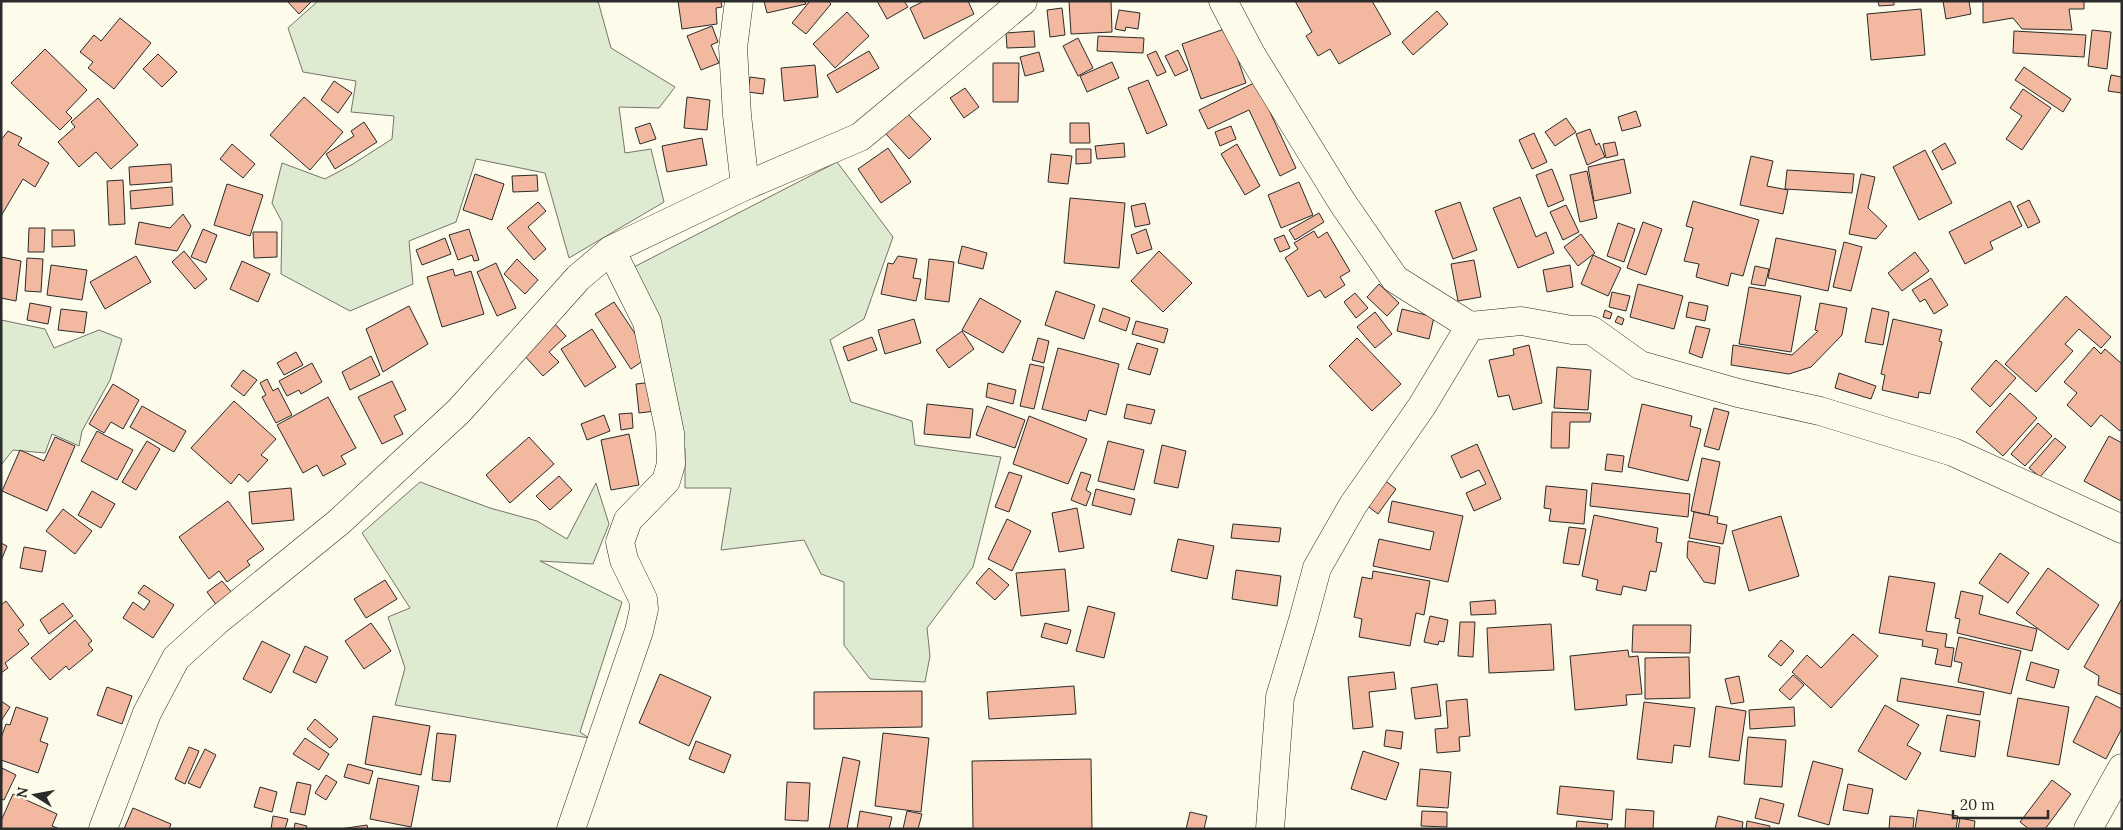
<svg xmlns="http://www.w3.org/2000/svg" width="2123" height="830" viewBox="0 0 2123 830" font-family="Lora,serif">
<rect width="100%" height="100%" fill="#fdfbea"/>
<g fill="#deebd1" stroke="#74746e">
<polygon points="318,1 598,1 611,48 675,87 659,108 619,107 625,153 651,149 664,202 569,258 545,173 476,159 456,222 409,241 413,284 350,311 281,274 282,222 272,203 282,163 325,179 353,164 392,139 394,116 351,112 356,81 303,72 288,28"/>
<polygon points="837,162 893,237 864,319 830,340 851,402 912,421 915,445 1001,457 973,567 927,628 930,656 925,682 870,679 844,645 844,582 821,574 804,540 721,550 731,488 685,488 685,449 634,267"/>
<polygon points="1,320 45,329 54,348 99,330 122,339 110,380 82,431 79,446 52,434 45,453 13,450 1,465"/>
<polygon points="420,482 490,508 537,521 567,539 596,483 609,524 593,564 540,561 622,602 580,732 589,738 395,705 405,668 388,617 410,608 362,533"/>
</g>
<g fill="#f2b8a0" stroke="#2b2b2b">
<polygon points="287,1 312,1 299,14"/>
<polygon points="678,1 721,1 722,7 716,8 717,24 682,29"/>
<polygon points="764,1 805,1 806,4 767,13"/>
<polygon points="810,1 828,1 831,4 806,34 792,23"/>
<polygon points="877,1 904,1 908,7 887,19"/>
<polygon points="924,1 968,1 974,14 924,39 910,8"/>
<polygon points="1069,1 1111,1 1112,32 1071,34"/>
<polygon points="1295,1 1372,1 1391,34 1339,64 1330,49 1318,56 1306,36 1312,32"/>
<polygon points="1878,1 1894,1 1894,5 1879,6"/>
<polygon points="1943,1 1969,1 1971,14 1946,19"/>
<polygon points="1983,1 2084,1 2084,9 2069,9 2072,30 2022,29 2013,18 1983,23"/>
<polygon points="1062,8 1065,35 1050,37 1047,10"/>
<polygon points="1921,9 1925,55 1871,60 1867,14"/>
<polygon points="1119,10 1140,13 1138,29 1126,27 1125,31 1115,29"/>
<polygon points="1437,11 1448,24 1413,55 1402,42"/>
<polygon points="847,12 869,36 835,68 813,44"/>
<polygon points="120,18 151,43 114,89 88,68 93,62 80,52 94,35 101,41"/>
<polygon points="712,26 718,42 711,45 719,63 701,70 687,36"/>
<polygon points="1227,28 1246,83 1201,99 1182,44"/>
<polygon points="2092,30 2111,32 2107,69 2088,66"/>
<polygon points="1034,31 1035,47 1007,48 1006,33"/>
<polygon points="2014,31 2086,35 2084,57 2013,53"/>
<polygon points="1098,36 1144,38 1143,53 1097,51"/>
<polygon points="1078,38 1093,68 1078,76 1063,46"/>
<polygon points="45,49 87,90 66,112 72,118 60,130 11,83"/>
<polygon points="1178,50 1188,70 1175,76 1165,56"/>
<polygon points="869,51 879,68 837,93 827,75"/>
<polygon points="1156,51 1166,72 1157,76 1147,55"/>
<polygon points="1039,52 1044,71 1025,76 1020,57"/>
<polygon points="158,54 177,72 162,87 143,69"/>
<polygon points="1112,62 1119,78 1087,92 1080,76"/>
<polygon points="993,63 1019,63 1018,102 993,102"/>
<polygon points="815,65 818,97 784,101 781,68"/>
<polygon points="2024,67 2071,99 2063,112 2015,80"/>
<polygon points="2111,75 2122,77 2122,93 2108,91"/>
<polygon points="750,77 765,79 763,94 748,92"/>
<polygon points="1148,80 1167,125 1147,134 1128,88"/>
<polygon points="334,81 352,93 338,113 321,100"/>
<polygon points="1256,82 1296,168 1280,176 1249,110 1208,129 1199,110"/>
<polygon points="965,88 979,107 964,118 950,98"/>
<polygon points="2023,89 2051,108 2022,150 2006,139 2022,116 2010,108"/>
<polygon points="304,97 343,132 310,170 270,135"/>
<polygon points="687,97 710,100 707,130 684,128"/>
<polygon points="98,98 138,145 111,169 96,152 79,167 58,142 75,127 71,122"/>
<polygon points="1636,111 1641,126 1622,131 1618,117"/>
<polygon points="907,113 931,139 909,159 885,133"/>
<polygon points="1566,118 1576,132 1555,146 1545,132"/>
<polygon points="364,122 377,142 335,169 326,154 354,136 351,131"/>
<polygon points="650,123 656,139 640,144 635,128"/>
<polygon points="1070,123 1089,123 1090,143 1070,143"/>
<polygon points="1231,126 1236,139 1220,146 1215,132"/>
<polygon points="1590,129 1596,145 1599,143 1605,157 1587,165 1576,134"/>
<polygon points="8,131 22,138 18,145 49,163 35,187 23,179 1,216 1,140"/>
<polygon points="1534,133 1547,162 1532,169 1519,140"/>
<polygon points="702,138 707,165 667,172 662,146"/>
<polygon points="1615,142 1618,155 1606,158 1603,144"/>
<polygon points="1124,143 1125,157 1097,159 1095,146"/>
<polygon points="1945,143 1956,163 1942,170 1932,151"/>
<polygon points="232,144 255,164 243,178 220,159"/>
<polygon points="1237,144 1260,186 1245,195 1221,154"/>
<polygon points="888,148 911,182 881,203 858,169"/>
<polygon points="1076,149 1091,149 1091,163 1076,164"/>
<polygon points="1925,150 1952,203 1919,220 1893,167"/>
<polygon points="1051,154 1072,156 1068,184 1048,182"/>
<polygon points="1751,156 1773,161 1767,186 1788,190 1783,214 1740,205"/>
<polygon points="1624,159 1631,193 1594,201 1588,167"/>
<polygon points="171,164 172,182 130,185 129,167"/>
<polygon points="1552,169 1564,200 1548,207 1536,175"/>
<polygon points="1787,170 1854,174 1852,193 1785,189"/>
<polygon points="1587,171 1597,218 1580,222 1570,175"/>
<polygon points="475,174 504,184 492,220 463,210"/>
<polygon points="1861,174 1875,177 1868,208 1887,226 1876,239 1849,234"/>
<polygon points="537,175 538,191 513,192 512,176"/>
<polygon points="123,180 125,224 109,225 107,181"/>
<polygon points="1299,182 1313,215 1281,228 1268,195"/>
<polygon points="227,184 263,195 250,236 214,225"/>
<polygon points="172,187 173,205 131,209 130,191"/>
<polygon points="1520,197 1536,237 1546,232 1554,253 1518,268 1493,208"/>
<polygon points="1070,198 1125,203 1119,268 1064,263"/>
<polygon points="2029,200 2040,222 2028,228 2017,206"/>
<polygon points="1693,201 1759,220 1743,276 1731,273 1728,286 1696,277 1699,264 1684,261 1693,228 1686,226"/>
<polygon points="2010,201 2022,226 1990,242 1993,249 1965,264 1949,232"/>
<polygon points="538,202 546,211 528,227 546,249 534,260 507,228"/>
<polygon points="1460,202 1477,250 1453,259 1435,211"/>
<polygon points="1145,203 1150,224 1135,227 1131,206"/>
<polygon points="1566,205 1579,232 1563,240 1550,212"/>
<polygon points="1319,213 1324,222 1295,240 1289,230"/>
<polygon points="183,214 191,226 177,251 135,244 139,222 170,228"/>
<polygon points="1643,222 1662,229 1646,275 1627,268"/>
<polygon points="1618,223 1635,229 1624,262 1607,256"/>
<polygon points="29,228 45,228 44,252 28,252"/>
<polygon points="203,229 217,235 206,263 191,257"/>
<polygon points="469,229 479,260 474,261 472,255 458,260 449,235"/>
<polygon points="1146,229 1152,249 1137,254 1131,235"/>
<polygon points="52,230 74,230 75,246 52,247"/>
<polygon points="1314,231 1318,238 1327,232 1350,271 1340,277 1345,285 1325,298 1320,290 1308,297 1285,258 1298,249 1294,243"/>
<polygon points="253,232 277,232 277,257 254,258"/>
<polygon points="1581,234 1595,253 1578,266 1564,247"/>
<polygon points="1284,235 1290,248 1280,252 1274,239"/>
<polygon points="445,238 451,254 422,265 416,250"/>
<polygon points="1776,238 1836,250 1828,291 1768,278"/>
<polygon points="1844,242 1862,247 1851,291 1833,287"/>
<polygon points="962,246 987,253 983,269 958,263"/>
<polygon points="184,251 207,279 195,289 172,262"/>
<polygon points="1159,251 1192,283 1163,312 1131,281"/>
<polygon points="1915,252 1929,271 1902,291 1888,273"/>
<polygon points="1593,255 1621,268 1608,296 1581,284"/>
<polygon points="136,256 151,282 105,309 90,282"/>
<polygon points="898,256 917,259 913,278 921,279 916,301 881,294 888,263 893,264"/>
<polygon points="1,257 21,261 16,301 1,298"/>
<polygon points="27,258 43,259 41,292 25,291"/>
<polygon points="517,259 538,280 525,294 504,274"/>
<polygon points="929,259 954,262 949,302 925,299"/>
<polygon points="1474,260 1481,297 1458,301 1451,264"/>
<polygon points="242,261 270,274 258,302 230,289"/>
<polygon points="496,263 516,308 497,316 477,272"/>
<polygon points="51,265 87,270 82,300 47,295"/>
<polygon points="1570,265 1573,287 1547,292 1543,270"/>
<polygon points="1755,266 1769,269 1765,286 1751,284"/>
<polygon points="453,269 455,276 471,271 484,314 442,327 427,277"/>
<polygon points="1931,278 1948,305 1934,314 1925,299 1920,302 1912,290"/>
<polygon points="1379,284 1399,303 1387,316 1367,297"/>
<polygon points="1638,284 1683,296 1674,329 1630,317"/>
<polygon points="1749,287 1801,296 1791,352 1739,344"/>
<polygon points="1056,291 1095,305 1084,339 1045,325"/>
<polygon points="1612,292 1630,296 1626,311 1609,307"/>
<polygon points="1355,293 1368,308 1356,318 1344,302"/>
<polygon points="2066,296 2111,337 2101,348 2079,329 2065,344 2073,351 2036,392 2005,364"/>
<polygon points="980,298 1021,321 1003,353 962,330"/>
<polygon points="614,302 650,356 631,369 595,314"/>
<polygon points="1689,302 1708,306 1705,321 1686,317"/>
<polygon points="30,303 51,307 48,324 27,320"/>
<polygon points="1820,303 1847,308 1842,335 1811,367 1789,374 1731,365 1733,345 1792,355 1818,331 1815,330"/>
<polygon points="409,306 428,344 383,372 366,329"/>
<polygon points="1103,308 1130,318 1126,331 1099,321"/>
<polygon points="1872,308 1889,312 1883,345 1865,342"/>
<polygon points="61,309 87,312 84,333 58,330"/>
<polygon points="1402,309 1434,317 1429,339 1397,331"/>
<polygon points="1605,310 1612,313 1610,319 1603,317"/>
<polygon points="1375,312 1392,334 1375,348 1357,327"/>
<polygon points="1618,316 1624,319 1622,325 1615,322"/>
<polygon points="914,319 921,343 885,354 878,330"/>
<polygon points="1893,319 1942,330 1939,341 1942,342 1930,394 1919,392 1918,398 1882,390 1885,375 1881,374"/>
<polygon points="1136,321 1168,329 1164,343 1132,334"/>
<polygon points="554,323 566,336 549,352 559,362 543,376 522,353"/>
<polygon points="1696,326 1710,329 1702,358 1689,353"/>
<polygon points="592,329 616,367 585,387 561,349"/>
<polygon points="962,331 974,349 949,368 936,350"/>
<polygon points="872,337 877,350 848,361 843,347"/>
<polygon points="1038,338 1049,341 1044,363 1032,360"/>
<polygon points="1357,338 1401,384 1372,411 1329,366"/>
<polygon points="1137,343 1158,349 1150,375 1128,369"/>
<polygon points="1529,345 1542,403 1513,410 1509,395 1498,397 1489,360 1514,355 1513,349"/>
<polygon points="2094,347 2101,354 2105,349 2122,364 2122,429 2120,431 2101,415 2091,427 2067,405 2077,393 2064,382"/>
<polygon points="1058,348 1119,364 1106,415 1089,410 1086,421 1042,409"/>
<polygon points="296,352 303,365 284,375 277,363"/>
<polygon points="371,356 380,375 350,390 342,372"/>
<polygon points="1996,360 2016,378 1990,407 1971,389"/>
<polygon points="312,363 322,382 301,394 299,390 287,396 279,381"/>
<polygon points="1030,364 1044,367 1034,409 1020,406"/>
<polygon points="1557,367 1591,370 1588,410 1554,408"/>
<polygon points="243,370 257,380 244,396 231,386"/>
<polygon points="1839,373 1876,386 1871,399 1835,388"/>
<polygon points="267,379 273,391 278,388 292,415 276,423 262,397 266,395 260,383"/>
<polygon points="392,381 406,410 394,416 403,434 382,444 358,397"/>
<polygon points="653,382 656,411 639,413 636,384"/>
<polygon points="988,383 1016,390 1013,404 986,397"/>
<polygon points="113,384 139,400 123,429 111,422 104,433 89,424"/>
<polygon points="2010,393 2037,418 2003,456 1976,432"/>
<polygon points="328,397 356,448 341,456 346,464 323,476 317,465 303,473 277,425"/>
<polygon points="234,401 276,439 261,455 268,460 248,482 239,474 231,484 191,448"/>
<polygon points="927,404 973,409 970,438 924,434"/>
<polygon points="1127,404 1155,410 1151,424 1124,418"/>
<polygon points="1642,404 1692,416 1690,426 1701,429 1688,481 1628,467"/>
<polygon points="142,406 186,431 174,452 130,427"/>
<polygon points="987,406 1025,420 1015,448 976,435"/>
<polygon points="1714,408 1729,412 1719,450 1704,446"/>
<polygon points="1552,412 1591,413 1590,422 1570,422 1569,448 1551,448"/>
<polygon points="632,413 633,428 621,430 619,414"/>
<polygon points="604,415 610,431 587,440 581,424"/>
<polygon points="1029,416 1087,439 1068,484 1013,464"/>
<polygon points="2038,423 2052,436 2025,466 2011,454"/>
<polygon points="97,431 133,450 117,480 81,461"/>
<polygon points="629,434 639,485 611,490 601,440"/>
<polygon points="2109,436 2122,443 2121,501 2084,481"/>
<polygon points="55,437 75,446 47,511 2,491 20,450 44,461"/>
<polygon points="529,437 554,464 510,503 486,475"/>
<polygon points="2055,438 2066,447 2040,477 2029,468"/>
<polygon points="147,441 160,449 136,490 122,482"/>
<polygon points="1108,441 1144,450 1134,490 1098,481"/>
<polygon points="1477,444 1501,499 1474,511 1466,493 1486,484 1479,470 1461,478 1451,456"/>
<polygon points="1162,445 1186,451 1178,488 1154,483"/>
<polygon points="1607,454 1624,456 1622,472 1605,470"/>
<polygon points="1702,458 1720,462 1709,515 1691,511"/>
<polygon points="1009,472 1022,476 1009,512 995,507"/>
<polygon points="1081,472 1091,475 1086,490 1091,493 1086,506 1071,500"/>
<polygon points="559,476 572,490 550,510 536,496"/>
<polygon points="1383,479 1396,489 1378,514 1365,504"/>
<polygon points="1592,483 1690,494 1688,517 1590,506"/>
<polygon points="1546,486 1587,490 1584,524 1549,521 1551,509 1544,508"/>
<polygon points="291,488 294,520 252,524 249,492"/>
<polygon points="1096,489 1135,499 1131,515 1092,505"/>
<polygon points="92,491 115,504 101,528 78,515"/>
<polygon points="228,501 264,549 247,561 250,565 227,582 219,571 209,579 179,537"/>
<polygon points="1392,501 1463,516 1448,582 1373,566 1379,539 1430,550 1434,532 1388,522"/>
<polygon points="1077,508 1084,548 1059,552 1052,513"/>
<polygon points="63,509 92,531 75,554 46,531"/>
<polygon points="1694,512 1718,517 1717,523 1727,525 1723,544 1689,538"/>
<polygon points="1594,515 1658,528 1656,542 1662,543 1656,572 1650,571 1646,591 1623,586 1621,595 1596,590 1598,580 1582,576"/>
<polygon points="1781,516 1799,576 1749,591 1732,531"/>
<polygon points="1007,519 1031,531 1012,571 988,559"/>
<polygon points="1233,524 1281,528 1279,542 1231,538"/>
<polygon points="1569,527 1586,529 1579,565 1563,563"/>
<polygon points="1178,539 1214,546 1207,579 1171,571"/>
<polygon points="1688,541 1720,547 1715,584 1704,582 1687,557"/>
<polygon points="1,543 7,546 1,561"/>
<polygon points="24,547 46,551 42,572 20,568"/>
<polygon points="2000,553 2029,573 2008,603 1979,583"/>
<polygon points="989,568 1009,585 995,600 976,583"/>
<polygon points="2048,568 2099,605 2068,650 2016,613"/>
<polygon points="1065,569 1069,611 1021,616 1016,573"/>
<polygon points="1236,570 1281,576 1277,606 1232,599"/>
<polygon points="1373,571 1430,581 1424,615 1416,613 1410,646 1359,637 1362,619 1354,617 1362,577 1372,579"/>
<polygon points="1889,576 1935,583 1926,631 1947,634 1945,647 1954,648 1951,667 1935,664 1938,649 1922,646 1923,640 1879,633"/>
<polygon points="385,580 397,599 366,618 354,599"/>
<polygon points="222,581 233,594 217,606 207,592"/>
<polygon points="144,585 174,605 153,638 123,618 133,602 144,610 150,601 138,593"/>
<polygon points="1961,591 1983,596 1979,614 2037,629 2032,651 1957,633 1960,619 1955,618"/>
<polygon points="2122,598 2122,695 2098,685 2099,676 2084,667"/>
<polygon points="1495,600 1496,614 1471,615 1470,602"/>
<polygon points="6,601 24,625 18,630 29,644 5,663 8,668 1,673 1,605"/>
<polygon points="63,603 73,616 49,634 40,620"/>
<polygon points="1088,606 1115,613 1104,658 1076,651"/>
<polygon points="1430,616 1448,620 1444,642 1439,641 1438,645 1424,642"/>
<polygon points="75,620 92,641 88,644 93,650 69,670 66,666 50,680 31,658"/>
<polygon points="1460,622 1475,622 1473,657 1458,656"/>
<polygon points="371,623 391,651 364,669 345,641"/>
<polygon points="1045,623 1071,630 1067,644 1041,637"/>
<polygon points="1551,624 1554,670 1489,673 1487,628"/>
<polygon points="1633,625 1691,625 1690,653 1632,652"/>
<polygon points="1853,634 1878,656 1831,708 1792,672 1807,655 1821,668"/>
<polygon points="1959,637 2021,651 2011,694 1958,682 1962,663 1954,661"/>
<polygon points="1781,640 1794,651 1781,666 1768,656"/>
<polygon points="262,641 290,655 271,693 243,679"/>
<polygon points="305,646 328,657 316,683 293,672"/>
<polygon points="1628,650 1629,657 1638,656 1642,694 1626,695 1627,705 1575,710 1570,656"/>
<polygon points="1689,657 1690,698 1645,699 1645,658"/>
<polygon points="2031,662 2059,670 2054,688 2026,680"/>
<polygon points="1394,672 1396,689 1369,692 1373,727 1353,729 1348,677"/>
<polygon points="660,674 711,697 689,746 639,723"/>
<polygon points="1793,675 1804,685 1790,700 1779,690"/>
<polygon points="1739,676 1744,702 1731,704 1725,679"/>
<polygon points="1901,678 1984,692 1980,715 1897,701"/>
<polygon points="1437,684 1441,716 1415,719 1411,688"/>
<polygon points="1074,686 1076,714 989,719 987,692"/>
<polygon points="107,687 132,696 122,724 97,715"/>
<polygon points="922,691 922,727 814,729 814,692"/>
<polygon points="2096,696 2122,709 2122,728 2106,759 2073,742"/>
<polygon points="2018,698 2069,707 2059,765 2007,756"/>
<polygon points="1467,699 1470,736 1459,737 1460,751 1437,753 1435,729 1448,728 1446,701"/>
<polygon points="1,701 10,707 1,721"/>
<polygon points="1644,702 1695,708 1690,747 1674,745 1672,763 1637,759"/>
<polygon points="1885,705 1919,725 1907,745 1921,753 1906,780 1858,751"/>
<polygon points="1716,706 1746,711 1739,761 1709,757"/>
<polygon points="16,707 48,718 40,741 48,744 38,773 1,760 1,738 6,724 10,725"/>
<polygon points="1794,707 1795,726 1750,729 1749,710"/>
<polygon points="1947,715 1980,721 1975,757 1940,751"/>
<polygon points="373,716 430,726 421,775 365,764"/>
<polygon points="315,719 338,739 330,748 307,729"/>
<polygon points="1386,730 1403,732 1401,749 1384,746"/>
<polygon points="437,733 456,735 450,782 432,780"/>
<polygon points="883,733 929,738 921,812 875,806"/>
<polygon points="1748,737 1786,740 1782,787 1744,784"/>
<polygon points="305,738 329,754 319,770 293,754"/>
<polygon points="696,741 731,755 724,773 689,759"/>
<polygon points="189,747 199,751 185,784 175,779"/>
<polygon points="205,749 216,755 200,788 188,783"/>
<polygon points="1363,751 1399,763 1386,800 1351,789"/>
<polygon points="843,757 860,761 847,829 829,829"/>
<polygon points="1091,759 1092,829 973,829 972,761"/>
<polygon points="1813,761 1843,769 1829,825 1798,816"/>
<polygon points="348,764 373,771 369,784 344,777"/>
<polygon points="2,768 16,775 4,800 1,799"/>
<polygon points="1420,769 1451,772 1448,808 1417,806"/>
<polygon points="326,775 337,782 326,800 315,793"/>
<polygon points="378,778 419,786 411,827 370,819"/>
<polygon points="2052,780 2071,794 2045,829 2029,829 2020,822"/>
<polygon points="297,782 311,785 305,815 290,812"/>
<polygon points="787,782 810,783 808,821 785,820"/>
<polygon points="1848,784 1873,789 1868,814 1843,810"/>
<polygon points="1560,786 1614,791 1612,820 1557,814"/>
<polygon points="260,787 277,792 272,812 254,807"/>
<polygon points="13,794 57,814 52,826 60,829 1,829 1,821"/>
<polygon points="1760,798 1784,804 1779,824 1755,818"/>
<polygon points="133,808 171,824 169,829 124,829"/>
<polygon points="1626,809 1654,811 1653,829 1625,829"/>
<polygon points="1918,810 1958,816 1956,829 1915,829"/>
<polygon points="860,811 892,817 889,829 857,829"/>
<polygon points="907,811 922,814 918,829 903,829"/>
<polygon points="1422,811 1447,812 1447,827 1421,826"/>
<polygon points="1190,812 1207,816 1204,829 1186,829"/>
<polygon points="273,816 288,819 285,829 271,829"/>
<polygon points="1718,816 1743,822 1742,829 1715,829"/>
<polygon points="1890,816 1914,818 1913,829 1889,829"/>
<polygon points="1960,818 1975,821 1974,829 1958,829"/>
<polygon points="1577,821 1608,824 1607,829 1576,829"/>
<polygon points="1747,821 1770,826 1769,829 1746,829"/>
<polygon points="295,823 307,826 306,829 294,829"/>
<polygon points="367,825 368,829 340,829"/>
</g>
<g fill="none" stroke-linecap="round" stroke-linejoin="round">
<g stroke="#2b2b2b" stroke-width="29">
<g id="minor">
<polyline points="739,1 733,48 737,115 745,186"/>
<polyline points="1223,1 1251,54 1342,202 1395,279 1470,326 1521,321 1572,330 1591,330 1640,365 1738,393 1820,411 1953,452 2122,529"/>
<polyline points="103,829 147,713 176,658 217,621 339,522 459,411 578,278 611,250 745,186 860,137 1023,1"/>
<polyline points="571,829 639,631 644,609 643,599 624,560 620,542 628,520 666,481 671,464 670,433 647,322 611,250"/>
<polyline points="1270,829 1280,697 1303,620 1317,568 1353,505 1422,406 1470,326"/>
<polyline points="2088,829 2122,768"/>
</g>
</g>
<use href="#minor" stroke="#fdfbea" stroke-width="28"/>
</g>
<rect width="2123" height="830" fill="none" stroke="#2b2b2b" stroke-width="5"/>
<g transform="translate(35 795) rotate(281)" stroke="#fdfbea" stroke-width="4" paint-order="stroke">
<path d="M0-4L9 19L0 12L-9 19Z" fill="#2b2b2b"/>
<text y="-8" font-size="14" font-weight="bold" text-anchor="middle" fill="#2b2b2b">N</text>
</g>
<path d="M1953 810v8h95v-8" fill="none" stroke="#2b2b2b" stroke-width="2.5"/>
<text x="1960" y="810" font-size="15" fill="#2b2b2b" stroke="#fdfbea" stroke-width="4" paint-order="stroke">20 m</text>
</svg>
